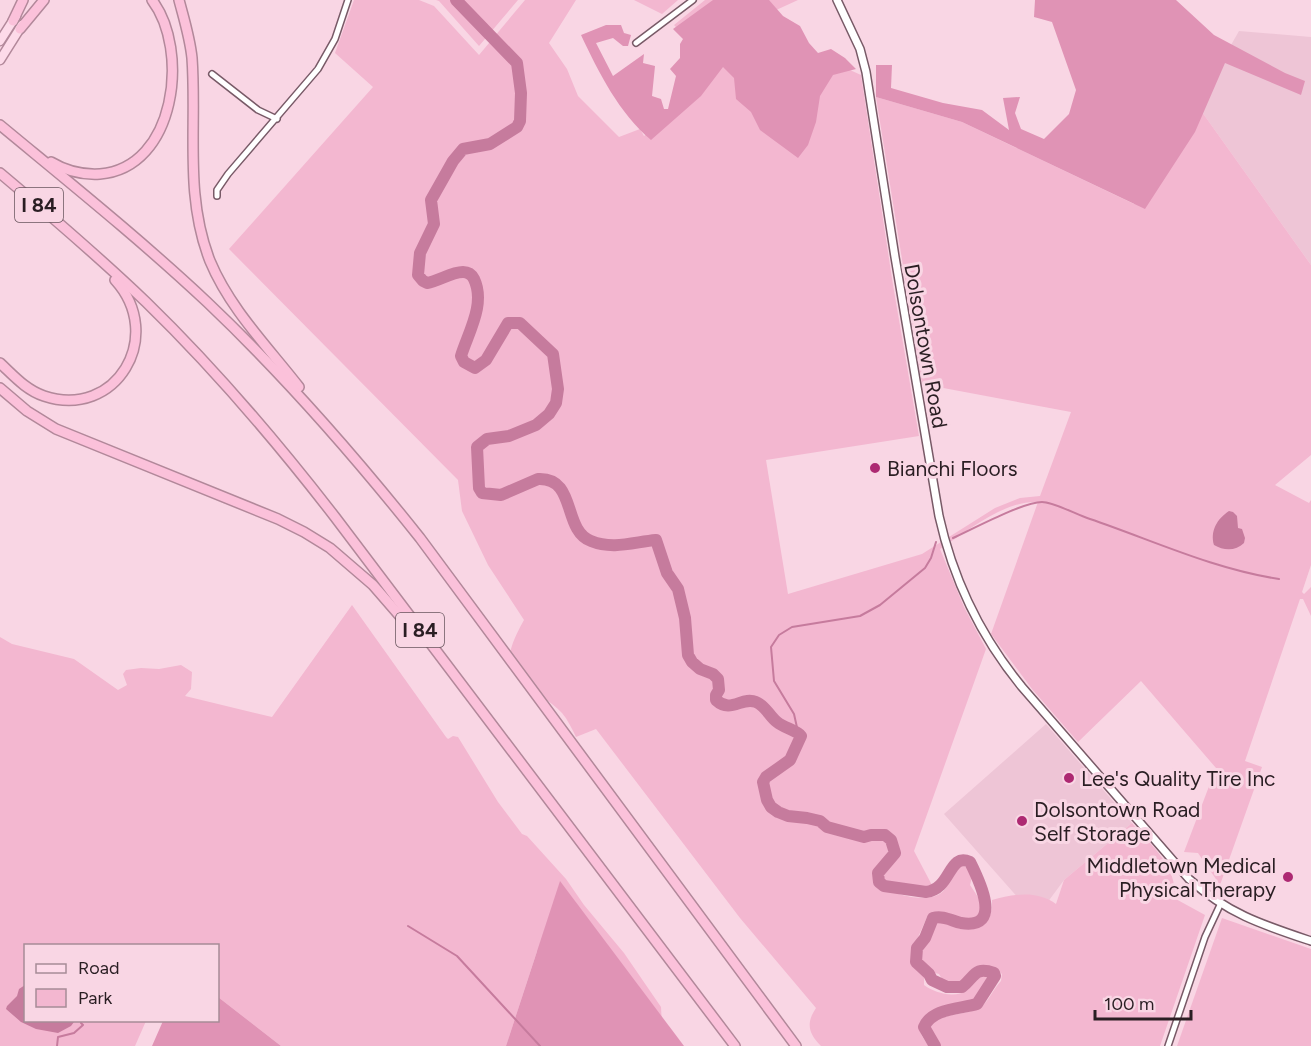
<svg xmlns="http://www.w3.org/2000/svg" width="1311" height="1046" viewBox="0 0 1311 1046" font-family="Figtree,sans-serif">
<rect width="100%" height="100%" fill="#f9d6e4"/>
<g fill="#eec5d6">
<polygon points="1239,31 1311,37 1311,265 1197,105"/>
<polygon points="1046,724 1132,823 1064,880 1036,918 944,814"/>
</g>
<g fill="#f3b7d0">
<path d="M354,0H419L434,6L479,55L525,0H576L549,43L567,69L578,96L619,137L640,129L644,136L668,119L712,64L674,25L705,0H798L715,38L819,56L861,75L893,285L919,436L766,460L788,594L922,554L995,508L1020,498L1040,496L1071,412L922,384L876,97L962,122L1134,204L1197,105L1311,265V455L1275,485L1309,503L1311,500V565L1302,592L1304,594L1311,587V616L1303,599H1300L1245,761L1262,767L1220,885L1198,853L1184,852L1216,768L1141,681L1078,742L1032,689L991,634L1038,502C1005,500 967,531 940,549L964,607L986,649L914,851L934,889L902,885L899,894C912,898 936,902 945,889C951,881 953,871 961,865L968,868L972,877L970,885L984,906L979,917L968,921L936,912L927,917L911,953L915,969L924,977V985C935,993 955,999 967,990C976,983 973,979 986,975L987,978L976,1001C953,1007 898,1010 929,1046H821C808,1033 806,1023 816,1008L740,918L596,729L576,737C572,729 568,720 562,713C526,677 488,683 524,620L488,565L462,511L458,480L229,249L373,87L335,53Z"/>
<polygon points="436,0 518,0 479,46 439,1"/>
<polygon points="634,0 678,0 662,14"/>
<polygon points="352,605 446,737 448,739 453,736 458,737 498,802 522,834 527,836 566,879 584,905 624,953 661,1007 662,1025 537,951 506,1046 281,1046 218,997 218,946 26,946 26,1020 146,1021 135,1046 0,1046 0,637 12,644 74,659 118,690 127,685 123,674 126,670 141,668 159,669 181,665 192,672 191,689 185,696 272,717"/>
<path d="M1132,823C1150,844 1179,868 1174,898L1205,915L1160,1046H939L929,1032V1027C942,1011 964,1017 981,1007C988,1002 994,988 1001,981L1002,974C994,966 978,963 970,971C966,975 965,980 960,983C956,985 950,984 945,984L939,974L931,972L919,960C921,944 931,944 933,924L938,921C963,927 993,938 992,900C1013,894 1037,890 1056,904L1064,880Z"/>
<polygon points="1222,918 1311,949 1311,1046 1177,1046"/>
</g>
<g fill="#e093b5">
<path d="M713,0H769L783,16L800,26L809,43L818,53L831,49L845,58L856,69L833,75L820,96L816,122L808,145L798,158L760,130L751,112L736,99L734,78L723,67L701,96L651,140C619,113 599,73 581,35L606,25H621L624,33L631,35L628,46H623L613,38L596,43L613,76L644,54L643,63L655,66L652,96L661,99L664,109H668L676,76L670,69L680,58V44L683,39L673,29Z"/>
<polygon points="1035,0 1176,0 1214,35 1285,73 1305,81 1301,95 1225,63 1195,132 1145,209 962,122 876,97 876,65 892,65 891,88 943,103 982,110 1009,130 1003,98 1020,97 1015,113 1021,129 1044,139 1069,114 1076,90 1052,22 1034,17"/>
<polygon points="560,881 684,1046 506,1046"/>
<polygon points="218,997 281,1046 152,1046 163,1021 218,1020"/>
</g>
<g fill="#c67b9d">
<path d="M1229,511L1233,512L1237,516L1238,528L1242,529L1245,538L1244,543C1236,551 1224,551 1214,545C1210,531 1217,519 1229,511Z"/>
<polygon points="25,985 26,1020 82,1022 74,1022 71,1026 58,1033 36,1029 21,1022 6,1009 7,1006 17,996 19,989"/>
</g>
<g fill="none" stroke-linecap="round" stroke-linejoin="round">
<g stroke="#c67b9d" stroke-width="2">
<path d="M953,538C973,529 1023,502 1042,502C1054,502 1077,515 1090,519C1152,540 1213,569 1279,579"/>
<polyline points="798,732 794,714 774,681 771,647 779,635 792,627 860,616 880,605 925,568 931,558 936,542"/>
<polyline points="408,926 457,956 540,1046"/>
<polyline points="57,1046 58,1037 74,1033 83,1025 81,1023"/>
</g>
<path stroke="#c67b9d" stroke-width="12" d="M456,0L517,63L521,93L520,121L517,127L490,144L463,149L453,161L431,200L434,224L420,253L418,275L423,281L427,283C439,281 451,272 463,272C468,272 472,275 474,279C486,304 468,333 461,356L464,362L475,368L486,360L508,323H520L553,354L558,389L556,403L549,414L536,425L509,436L487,439L477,447L479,488L482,493L501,495L538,479C577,477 562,530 591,541C613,550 634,542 656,540L667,573L678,589L685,618L688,655L692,662L700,669L713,674L718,679L719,690L716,695V700C731,714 742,696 756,702C766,706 769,716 777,722C784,728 796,730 801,736L790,760L766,777L763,782L767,800L771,807L778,812L788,816L807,818L820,821L827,827L864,837L871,835H885L891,840L895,853L878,873L879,882L884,886L926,892C952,889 948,852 970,862C979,880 1004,930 961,923C952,921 943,915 933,918L925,938L917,948L916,962L929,974L932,980L947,987H962C975,977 974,966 994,973L995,976L977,1004C960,1009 932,1008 924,1027L935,1046"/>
<g stroke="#785a67" stroke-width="8">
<g id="minor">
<polyline points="636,43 693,0"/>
<polyline points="212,74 258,110 277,119"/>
<polyline points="217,196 217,190 228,174 318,69 335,39 348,0"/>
<polyline points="1168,1046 1205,937 1220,905"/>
</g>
</g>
<g stroke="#785a67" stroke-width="10">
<path id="tertiary" d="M837,0L860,49L866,72L895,257L939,516C953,579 981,637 1022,687L1189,879C1228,914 1263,925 1311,941"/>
</g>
<g stroke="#b2889a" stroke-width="11">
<g id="primary">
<polyline points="0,41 16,16"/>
<polyline points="0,60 22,25"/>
</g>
</g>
<g stroke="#b2889a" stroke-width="12">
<g id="motorway">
<path d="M179,0C184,19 190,38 192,58C197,127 184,195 210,261C230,309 268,347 299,387"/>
<polyline points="13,21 23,0"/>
<polyline points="20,29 44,0"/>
<path d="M0,125C70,183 141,240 207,302C284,375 354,455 420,538L796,1046"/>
<path d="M51,162C66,171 83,175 100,174C176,168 190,50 152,0"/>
<path d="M0,173C50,215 99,257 146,302C215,369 277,442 335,517L735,1046"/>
<path d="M0,363C14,376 26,390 44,396C116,420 166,336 115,280"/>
<polyline points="0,388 27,411 56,429 278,519 304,532 330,548 373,585 419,638"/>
</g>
</g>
<use href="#minor" stroke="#fff" stroke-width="5"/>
<use href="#tertiary" stroke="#fff" stroke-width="7"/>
<use href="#primary" stroke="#fddae9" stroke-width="8"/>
<use href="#motorway" stroke="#fbc1da" stroke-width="9"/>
</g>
<g fill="#ad2972" stroke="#f9d6e4" stroke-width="2">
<circle cx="875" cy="468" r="6"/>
<circle cx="1069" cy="778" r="6"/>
<circle cx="1022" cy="821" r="6"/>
<circle cx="1288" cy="877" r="6"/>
</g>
<g text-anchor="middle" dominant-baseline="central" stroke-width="6" stroke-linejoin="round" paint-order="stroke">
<g fill="#f9d6e4" stroke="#68555d" stroke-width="1.5">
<rect x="15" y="188" width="48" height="34" rx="4.5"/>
<rect x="396" y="613" width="48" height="34" rx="4.5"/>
</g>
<g font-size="20" font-weight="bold" fill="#2a1e23">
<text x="39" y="205">I 84</text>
<text x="420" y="630">I 84</text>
</g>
<g font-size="21" fill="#2a1e23" stroke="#f9d6e4">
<text transform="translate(926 346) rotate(80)">Dolsontown Road</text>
</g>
<g font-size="21" fill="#2a1e23" stroke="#f9d6e4" text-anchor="start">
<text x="887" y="468">Bianchi Floors</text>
<text x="1081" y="778">Lee's Quality Tire Inc</text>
<text x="1034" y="809">Dolsontown Road<tspan x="1034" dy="24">Self Storage</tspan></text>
<text x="1276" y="865" text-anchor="end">Middletown Medical<tspan x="1276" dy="24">Physical Therapy</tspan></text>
</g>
</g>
<rect x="24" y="944" width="195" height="78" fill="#f9d6e4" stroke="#a68c97" stroke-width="1.5"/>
<rect x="36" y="964" width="30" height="9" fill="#fddae9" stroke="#a68c97" stroke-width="1.5"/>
<text x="78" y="974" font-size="18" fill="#2a1e23">Road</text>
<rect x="36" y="989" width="30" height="18" fill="#f3b7d0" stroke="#a68c97" stroke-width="1.5"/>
<text x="78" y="1004" font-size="18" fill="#2a1e23">Park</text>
<path d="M1095 1010v9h96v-9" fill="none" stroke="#2a1e23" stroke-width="3"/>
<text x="1104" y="1010" font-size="18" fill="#2a1e23" stroke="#f9d6e4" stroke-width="4.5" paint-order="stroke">100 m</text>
</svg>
